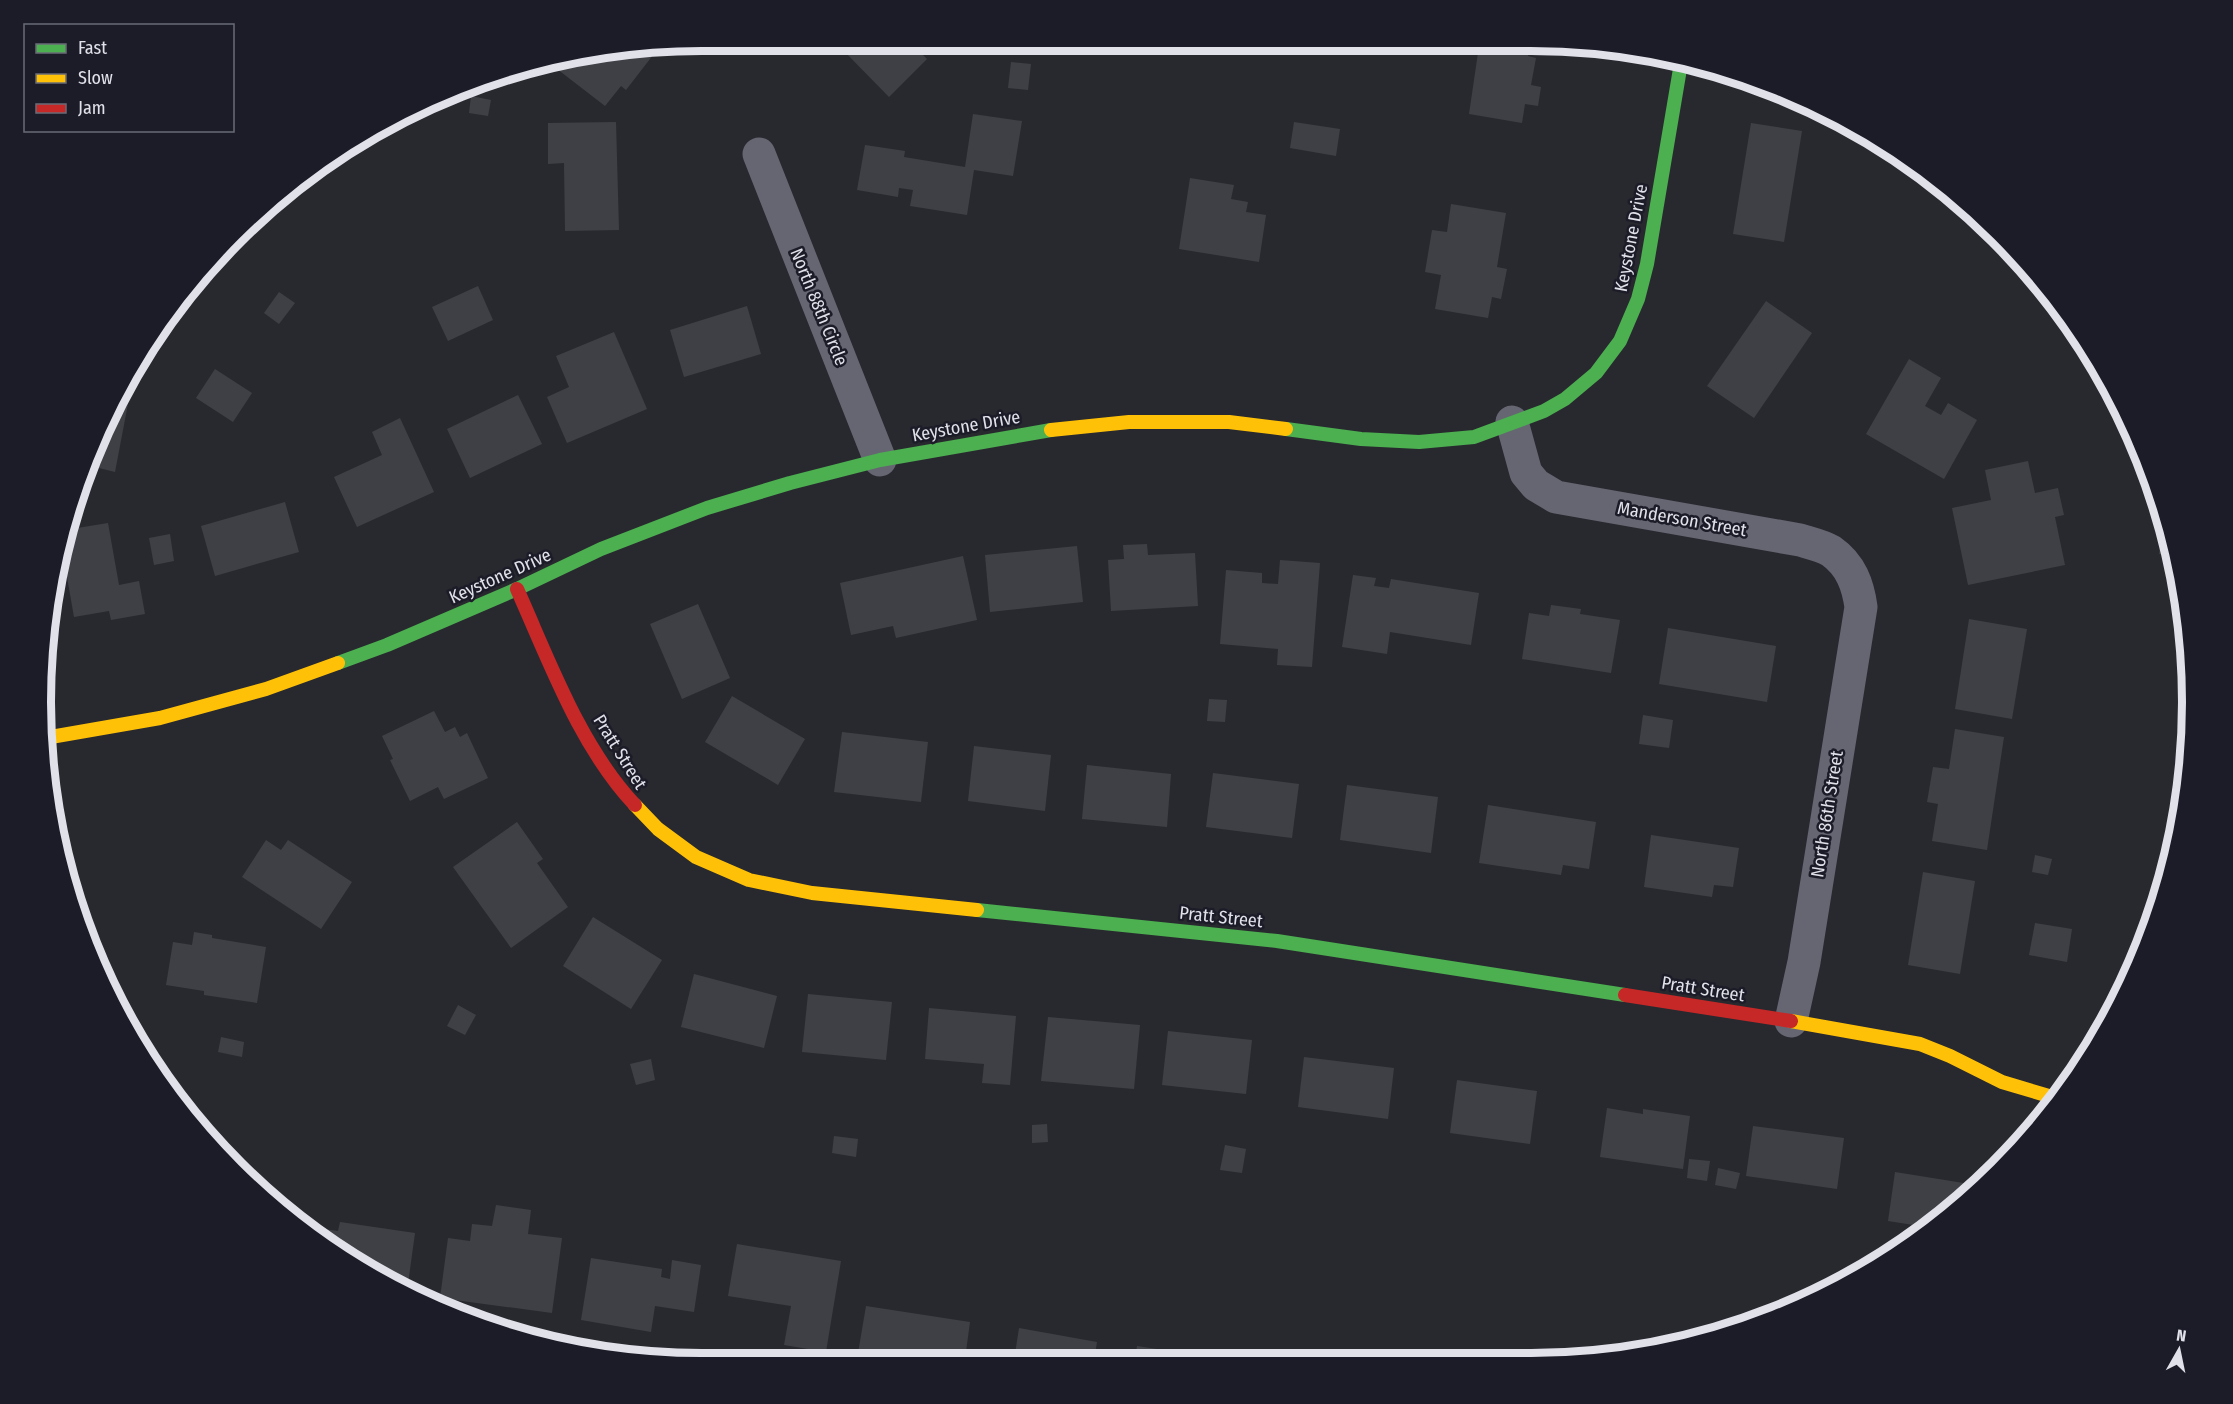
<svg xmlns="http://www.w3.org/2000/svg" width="2233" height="1404" viewBox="0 0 2233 1404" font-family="'Fira Sans Condensed',sans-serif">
<rect width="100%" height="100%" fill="#28292f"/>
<g fill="#3f4046">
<polygon points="615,46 660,46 626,90 621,86 605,106 548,62"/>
<polygon points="839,46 914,46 927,59 889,97"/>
<polygon points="1479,46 1529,46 1528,56 1536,58 1531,85 1541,87 1538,106 1525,104 1522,123 1469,114"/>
<polygon points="1011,62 1031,64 1028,90 1008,88"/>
<polygon points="471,96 491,100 488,116 469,113"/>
<polygon points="973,114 1022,121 1013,176 974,170 967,215 910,206 913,190 899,188 898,197 857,190 865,145 905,151 904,157 965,167"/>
<polygon points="616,122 619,230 565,231 564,163 548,164 548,123"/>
<polygon points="1294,122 1340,129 1336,156 1290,148"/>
<polygon points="1751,123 1802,131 1784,242 1733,234"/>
<polygon points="1190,178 1234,185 1231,199 1248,202 1246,212 1266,215 1259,262 1179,249"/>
<polygon points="1451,204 1506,213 1497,267 1507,269 1501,299 1492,297 1488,318 1435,309 1441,275 1425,272 1432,230 1447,232"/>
<polygon points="243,227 245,228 226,257 219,252"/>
<polygon points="478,286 493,320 448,341 432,307"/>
<polygon points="279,292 295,303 279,324 264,313"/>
<polygon points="1766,301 1812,333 1754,418 1707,386"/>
<polygon points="747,306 761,354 684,377 670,330"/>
<polygon points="614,332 647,409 567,443 547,397 569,387 556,356"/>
<polygon points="1909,359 1941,378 1925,406 1941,415 1948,403 1977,420 1944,479 1866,434"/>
<polygon points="215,369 252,393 233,422 196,398"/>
<polygon points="122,386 131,388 115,472 91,466 90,470 85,469"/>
<polygon points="518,395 542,444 470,478 447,429"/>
<polygon points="400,418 434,492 357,527 334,477 382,455 372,432"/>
<polygon points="2028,461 2035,493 2058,488 2064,515 2055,517 2065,565 1968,585 1952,508 1991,500 1985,470"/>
<polygon points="285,502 299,552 215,576 201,526"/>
<polygon points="108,523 119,585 139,581 145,614 111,620 109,611 74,617 61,543 65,530"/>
<polygon points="2163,527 2166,528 2173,557 2159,554"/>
<polygon points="170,534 174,561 154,565 149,538"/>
<polygon points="1147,544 1148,555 1195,553 1198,606 1111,611 1108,560 1124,559 1123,545"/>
<polygon points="1077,546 1083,602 990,612 985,555"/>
<polygon points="963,556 977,620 896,638 893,626 851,635 840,583"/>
<polygon points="1280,560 1320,563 1312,667 1277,665 1278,649 1220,644 1226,570 1262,573 1262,583 1278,584"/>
<polygon points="1353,575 1376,578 1374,586 1389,588 1391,579 1479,593 1471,645 1390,632 1387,654 1342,647"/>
<polygon points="698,604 730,678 682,699 650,624"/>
<polygon points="1551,605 1581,609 1580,614 1620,620 1611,673 1522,659 1529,613 1549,616"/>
<polygon points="1969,619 2027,629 2012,719 1955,709"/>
<polygon points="1668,628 1776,646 1767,702 1659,684"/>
<polygon points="732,696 805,739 778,785 705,742"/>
<polygon points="1209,699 1227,700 1225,722 1207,721"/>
<polygon points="434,711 445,732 455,727 460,737 467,733 488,778 444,799 438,787 410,801 390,760 393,759 382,736"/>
<polygon points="1643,715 1673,720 1669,748 1639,744"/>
<polygon points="1955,729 2004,737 1987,850 1932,841 1938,804 1927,802 1933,767 1949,769"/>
<polygon points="842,732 928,742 921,802 834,792"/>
<polygon points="974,746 1051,755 1045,811 968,801"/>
<polygon points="1087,765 1171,774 1167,827 1082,819"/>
<polygon points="1213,773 1299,784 1292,838 1206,827"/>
<polygon points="1347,785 1438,797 1431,853 1340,840"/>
<polygon points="1488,805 1596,822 1589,869 1563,865 1561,875 1479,863"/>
<polygon points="517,822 543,859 537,863 568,907 511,948 453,867"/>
<polygon points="1651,835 1739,848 1733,887 1714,885 1712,897 1644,887"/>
<polygon points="266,840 281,850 288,840 352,882 321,929 242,877"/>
<polygon points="2035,855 2052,859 2048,875 2032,872"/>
<polygon points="1923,872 1975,881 1960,974 1908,965"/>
<polygon points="593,917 662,960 631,1009 563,966"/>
<polygon points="2035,923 2072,929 2067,962 2029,955"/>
<polygon points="194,932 212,935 212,938 266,947 257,1003 204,995 204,991 166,985 173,942 192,945"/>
<polygon points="694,974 777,996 764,1048 681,1027"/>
<polygon points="808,994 892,1002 886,1060 802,1052"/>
<polygon points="458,1005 476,1015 465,1035 447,1026"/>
<polygon points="929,1008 1016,1016 1010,1085 982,1083 984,1064 925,1059"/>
<polygon points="1048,1017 1140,1025 1134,1089 1041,1081"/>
<polygon points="1168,1031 1252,1040 1246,1094 1162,1085"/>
<polygon points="221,1037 244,1042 242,1057 218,1052"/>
<polygon points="1304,1057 1394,1068 1388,1119 1298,1107"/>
<polygon points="651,1059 655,1080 636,1085 630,1064"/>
<polygon points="1457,1080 1537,1091 1530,1144 1450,1133"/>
<polygon points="1607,1108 1643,1114 1643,1109 1690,1116 1683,1169 1600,1157"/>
<polygon points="1047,1124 1048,1142 1032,1143 1032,1125"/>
<polygon points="1753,1126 1844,1138 1837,1189 1746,1176"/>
<polygon points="834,1136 858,1139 856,1157 832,1153"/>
<polygon points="1225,1145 1246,1149 1242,1173 1220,1170"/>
<polygon points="1689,1159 1710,1161 1707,1181 1687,1178"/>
<polygon points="1718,1168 1740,1173 1736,1189 1715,1185"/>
<polygon points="1895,1172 1976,1185 1932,1228 1888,1221"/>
<polygon points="264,1194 284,1198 282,1211"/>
<polygon points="496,1205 531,1210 528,1234 562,1238 552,1313 440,1298 448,1238 470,1241 472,1224 492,1226"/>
<polygon points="340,1222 415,1233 408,1284 395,1282 316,1236 317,1228 338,1231"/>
<polygon points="737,1244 841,1261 826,1352 784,1345 791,1306 728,1296"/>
<polygon points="591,1258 662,1269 661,1277 670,1279 672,1260 701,1265 694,1312 655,1306 651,1332 581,1320"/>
<polygon points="866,1306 970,1322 965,1359 857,1359"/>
<polygon points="1019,1328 1097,1342 1094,1360 1014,1360"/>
<polygon points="1137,1346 1223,1359 1223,1361 1135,1360"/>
</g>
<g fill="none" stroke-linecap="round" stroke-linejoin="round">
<g stroke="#656671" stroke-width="33">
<polyline points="759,154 880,460"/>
<path d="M1512,422L1526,473L1536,485L1556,497L1800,540C1810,543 1823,546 1831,551C1851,565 1858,585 1861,607L1804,962L1791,1021"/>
</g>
<g stroke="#4caf50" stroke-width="14">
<polyline points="1286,429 1361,439 1419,442 1474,437 1544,411 1565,399 1596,373 1620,341 1638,299 1647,264 1681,63"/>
<polyline points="338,663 387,645 517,589 601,549 707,508 790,483 880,460 1051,430"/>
<polyline points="977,910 1277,941 1625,995"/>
</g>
<g stroke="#ffc107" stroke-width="14">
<polyline points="1051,430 1129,422 1229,422 1286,429"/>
<polyline points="45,738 160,718 266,689 338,663"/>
<polyline points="635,805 658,829 696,857 749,880 812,893 977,910"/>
<polyline points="1791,1021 1920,1044 1950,1056 2002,1082 2059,1099"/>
</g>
<g stroke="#c62828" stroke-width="14">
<path d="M517,589C549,660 580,747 635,805"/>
<polyline points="1625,995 1791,1021"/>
</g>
</g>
<g text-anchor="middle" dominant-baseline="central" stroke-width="5" stroke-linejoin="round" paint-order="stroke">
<g font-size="18" fill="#e0e1e9" stroke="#1b1c28">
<text transform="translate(1631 238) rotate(-79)">Keystone Drive</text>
<text transform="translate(819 307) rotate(68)">North 88th Circle</text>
<text transform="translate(966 426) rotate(-10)">Keystone Drive</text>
<text transform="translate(1682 519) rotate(10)">Manderson Street</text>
<text transform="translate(500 576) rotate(-24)">Keystone Drive</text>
<text transform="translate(620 752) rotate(58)">Pratt Street</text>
<text transform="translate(1827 814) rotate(-81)">North 86th Street</text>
<text transform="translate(1221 917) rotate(6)">Pratt Street</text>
<text transform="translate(1703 989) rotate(9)">Pratt Street</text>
</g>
</g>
<path d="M0 0H2233V1404H0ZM702 51H1531A651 651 0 0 1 2182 702V702A651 651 0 0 1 1531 1353H702A651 651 0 0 1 51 702V702A651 651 0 0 1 702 51Z" fill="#1b1c28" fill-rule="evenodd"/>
<path fill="none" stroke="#e0e1e9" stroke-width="8" d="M702 51H1531A651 651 0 0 1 2182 702V702A651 651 0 0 1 1531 1353H702A651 651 0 0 1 51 702V702A651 651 0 0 1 702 51Z"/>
<rect x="24" y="24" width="210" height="108" fill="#1b1c28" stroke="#6a6b75" stroke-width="1.5"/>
<rect x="36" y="44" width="30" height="9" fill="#4caf50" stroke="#6a6b75" stroke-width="1.5"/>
<text x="78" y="54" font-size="18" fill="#e0e1e9">Fast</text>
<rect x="36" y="74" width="30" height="9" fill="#ffc107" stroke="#6a6b75" stroke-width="1.5"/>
<text x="78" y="84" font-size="18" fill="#e0e1e9">Slow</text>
<rect x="36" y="104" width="30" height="9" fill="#c62828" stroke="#6a6b75" stroke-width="1.5"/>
<text x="78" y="114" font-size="18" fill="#e0e1e9">Jam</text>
<g transform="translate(2179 1350) rotate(9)" stroke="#1b1c28" stroke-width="4.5" paint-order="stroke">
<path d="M0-4.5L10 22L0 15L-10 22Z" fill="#e0e1e9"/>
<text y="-9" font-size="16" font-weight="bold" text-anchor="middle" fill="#e0e1e9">N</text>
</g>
</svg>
